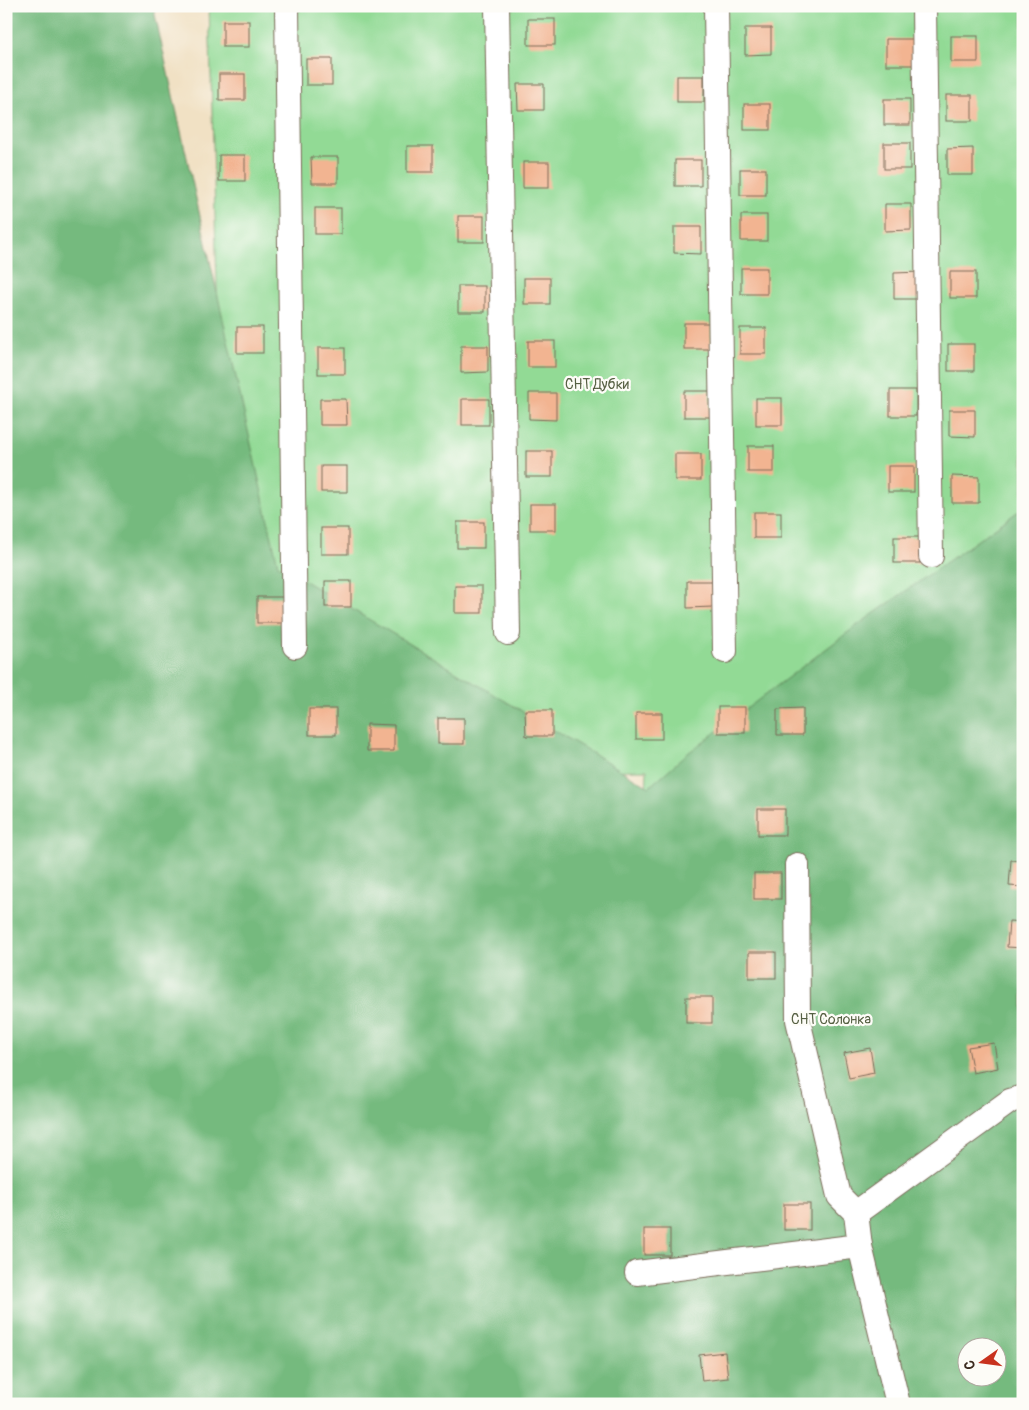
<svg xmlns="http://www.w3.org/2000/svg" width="1029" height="1410" viewBox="0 0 1029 1410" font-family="Pangolin,sans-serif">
<rect width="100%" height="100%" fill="#fdfcf7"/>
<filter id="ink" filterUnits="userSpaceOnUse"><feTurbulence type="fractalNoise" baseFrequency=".02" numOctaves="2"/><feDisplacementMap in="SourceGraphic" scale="10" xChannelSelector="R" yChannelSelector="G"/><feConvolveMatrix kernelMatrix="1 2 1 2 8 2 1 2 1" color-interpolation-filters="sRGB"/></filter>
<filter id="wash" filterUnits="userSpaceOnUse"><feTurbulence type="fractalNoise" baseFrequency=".0096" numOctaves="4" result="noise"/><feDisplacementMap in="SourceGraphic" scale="20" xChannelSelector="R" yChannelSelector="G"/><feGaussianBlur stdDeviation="1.12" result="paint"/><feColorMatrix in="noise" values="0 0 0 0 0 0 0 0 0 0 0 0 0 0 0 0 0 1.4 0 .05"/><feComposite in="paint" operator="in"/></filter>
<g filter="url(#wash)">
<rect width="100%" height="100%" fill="#f1e1c4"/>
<polygon fill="#92da95" stroke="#66825a" points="209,6 1023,6 1023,1121 629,1261 647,770 231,776"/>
<path fill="#75ba7e" stroke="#58724e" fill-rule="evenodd" d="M6,6H153L278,565L649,787L688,753L855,627L1023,508V1404H6ZM966,1348H996V1378H966Z"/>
<g id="blocks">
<g fill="#f2b491">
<rect x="528" y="19" width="27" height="26"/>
<rect x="223" y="21" width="26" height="26"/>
<polygon points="745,28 771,28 771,54 745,55"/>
<rect x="951" y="36" width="27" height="26"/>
<rect x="886" y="39" width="27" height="26"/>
<rect x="306" y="59" width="26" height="26"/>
<rect x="219" y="74" width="26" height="26"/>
<rect x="677" y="76" width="27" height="26"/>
<polygon points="517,84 544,84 544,110 518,110"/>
<rect x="946" y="95" width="26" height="26"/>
<rect x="884" y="99" width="26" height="26"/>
<rect x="744" y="104" width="26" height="26"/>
<rect x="884" y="143" width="26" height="26"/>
<rect x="407" y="146" width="26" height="26"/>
<polygon points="973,148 973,175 947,175 947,149"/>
<rect x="219" y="155" width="26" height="26"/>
<polygon points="311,157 338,157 338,183 312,183"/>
<rect x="675" y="160" width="26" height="26"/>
<rect x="523" y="162" width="26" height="26"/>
<rect x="740" y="169" width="26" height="26"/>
<polygon points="885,204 911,204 911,230 885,231"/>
<rect x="315" y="208" width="26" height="26"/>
<rect x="741" y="215" width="26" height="26"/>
<rect x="458" y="216" width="26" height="26"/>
<polygon points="674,227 701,227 701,254 674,253"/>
<rect x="741" y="268" width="26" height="26"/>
<polygon points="920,272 920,299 894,299 894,273"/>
<rect x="950" y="272" width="26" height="26"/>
<rect x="524" y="278" width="26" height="26"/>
<rect x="458" y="286" width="27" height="26"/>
<rect x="684" y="323" width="27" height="26"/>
<rect x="237" y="327" width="26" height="26"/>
<rect x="740" y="328" width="26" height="26"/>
<rect x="528" y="341" width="27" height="26"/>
<rect x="948" y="344" width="26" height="27"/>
<polygon points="461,346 488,346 488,372 461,373"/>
<rect x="318" y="348" width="27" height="26"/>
<rect x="890" y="390" width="26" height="26"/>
<rect x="684" y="391" width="26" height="26"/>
<polygon points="529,393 556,393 556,420 529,419"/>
<rect x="756" y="398" width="26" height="27"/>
<polygon points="320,399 346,399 347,425 320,425"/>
<rect x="462" y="399" width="27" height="26"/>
<polygon points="949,410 975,410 975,437 949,436"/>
<rect x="748" y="446" width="26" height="26"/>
<rect x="526" y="451" width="26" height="26"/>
<rect x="675" y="454" width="26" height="26"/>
<rect x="321" y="466" width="26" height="26"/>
<rect x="888" y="466" width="26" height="26"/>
<polygon points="952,476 979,477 979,503 952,503"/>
<rect x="530" y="504" width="26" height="26"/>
<rect x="754" y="512" width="27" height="26"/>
<rect x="457" y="522" width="27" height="26"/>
<rect x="321" y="528" width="27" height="26"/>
<rect x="894" y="537" width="26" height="26"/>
<rect x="325" y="581" width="26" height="26"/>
<polygon points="687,581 713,581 713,607 687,608"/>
<rect x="455" y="586" width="27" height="27"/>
<rect x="257" y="597" width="26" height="26"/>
<rect x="718" y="707" width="27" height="26"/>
<polygon points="803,708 803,735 777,735 777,709"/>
<rect x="309" y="709" width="27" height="26"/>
<polygon points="525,710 552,710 552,736 526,736"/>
<rect x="636" y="713" width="26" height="26"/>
<rect x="438" y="718" width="26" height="26"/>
<polygon points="367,724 394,725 394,751 367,751"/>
<rect x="758" y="809" width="27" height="26"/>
<polygon points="1011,860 1023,861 1023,887 1009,886"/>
<rect x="754" y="873" width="27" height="26"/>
<polygon points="1009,921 1023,922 1023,948 1007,947"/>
<rect x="749" y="952" width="27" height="26"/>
<rect x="686" y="997" width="26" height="26"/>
<polygon points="994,1043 998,1068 973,1073 968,1047"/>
<polygon points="870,1048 874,1073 849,1078 844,1053"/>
<rect x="784" y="1204" width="26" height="26"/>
<rect x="644" y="1229" width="26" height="26"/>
<polygon points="725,1352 728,1378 702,1381 699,1355"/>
<polygon points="780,1401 780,1404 768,1404 768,1403"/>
</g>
</g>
</g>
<g filter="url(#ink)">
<use href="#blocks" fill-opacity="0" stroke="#7b6a58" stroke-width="1"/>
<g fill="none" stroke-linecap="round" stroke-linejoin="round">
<g stroke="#7b6a58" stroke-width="26">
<g id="street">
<polyline points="287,6 295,646"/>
<polyline points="497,6 508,633"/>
<polyline points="716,6 725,651"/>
<polyline points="924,6 931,556"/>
<polyline points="797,865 798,1020 839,1196 856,1213 860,1246 898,1404"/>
<polyline points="856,1213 1010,1101 1023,1097"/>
<polyline points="637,1273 860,1246"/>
</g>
</g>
<use href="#street" stroke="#fff" stroke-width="24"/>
</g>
</g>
<g text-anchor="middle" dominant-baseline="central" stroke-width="4.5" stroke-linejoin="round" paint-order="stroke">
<g font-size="14" fill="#555f42" stroke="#fdfcf7">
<text x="597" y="384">СНТ Дубки</text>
<text x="831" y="1019">СНТ Солонка</text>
</g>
</g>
<rect width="1029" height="1410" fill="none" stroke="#fdfcf7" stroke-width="25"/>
<g transform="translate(982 1362) rotate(256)"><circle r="24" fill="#fdfcf7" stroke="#afa8a0"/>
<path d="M0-4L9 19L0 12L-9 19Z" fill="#c8321e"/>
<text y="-8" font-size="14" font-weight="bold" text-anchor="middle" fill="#3b2a1e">С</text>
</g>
</svg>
